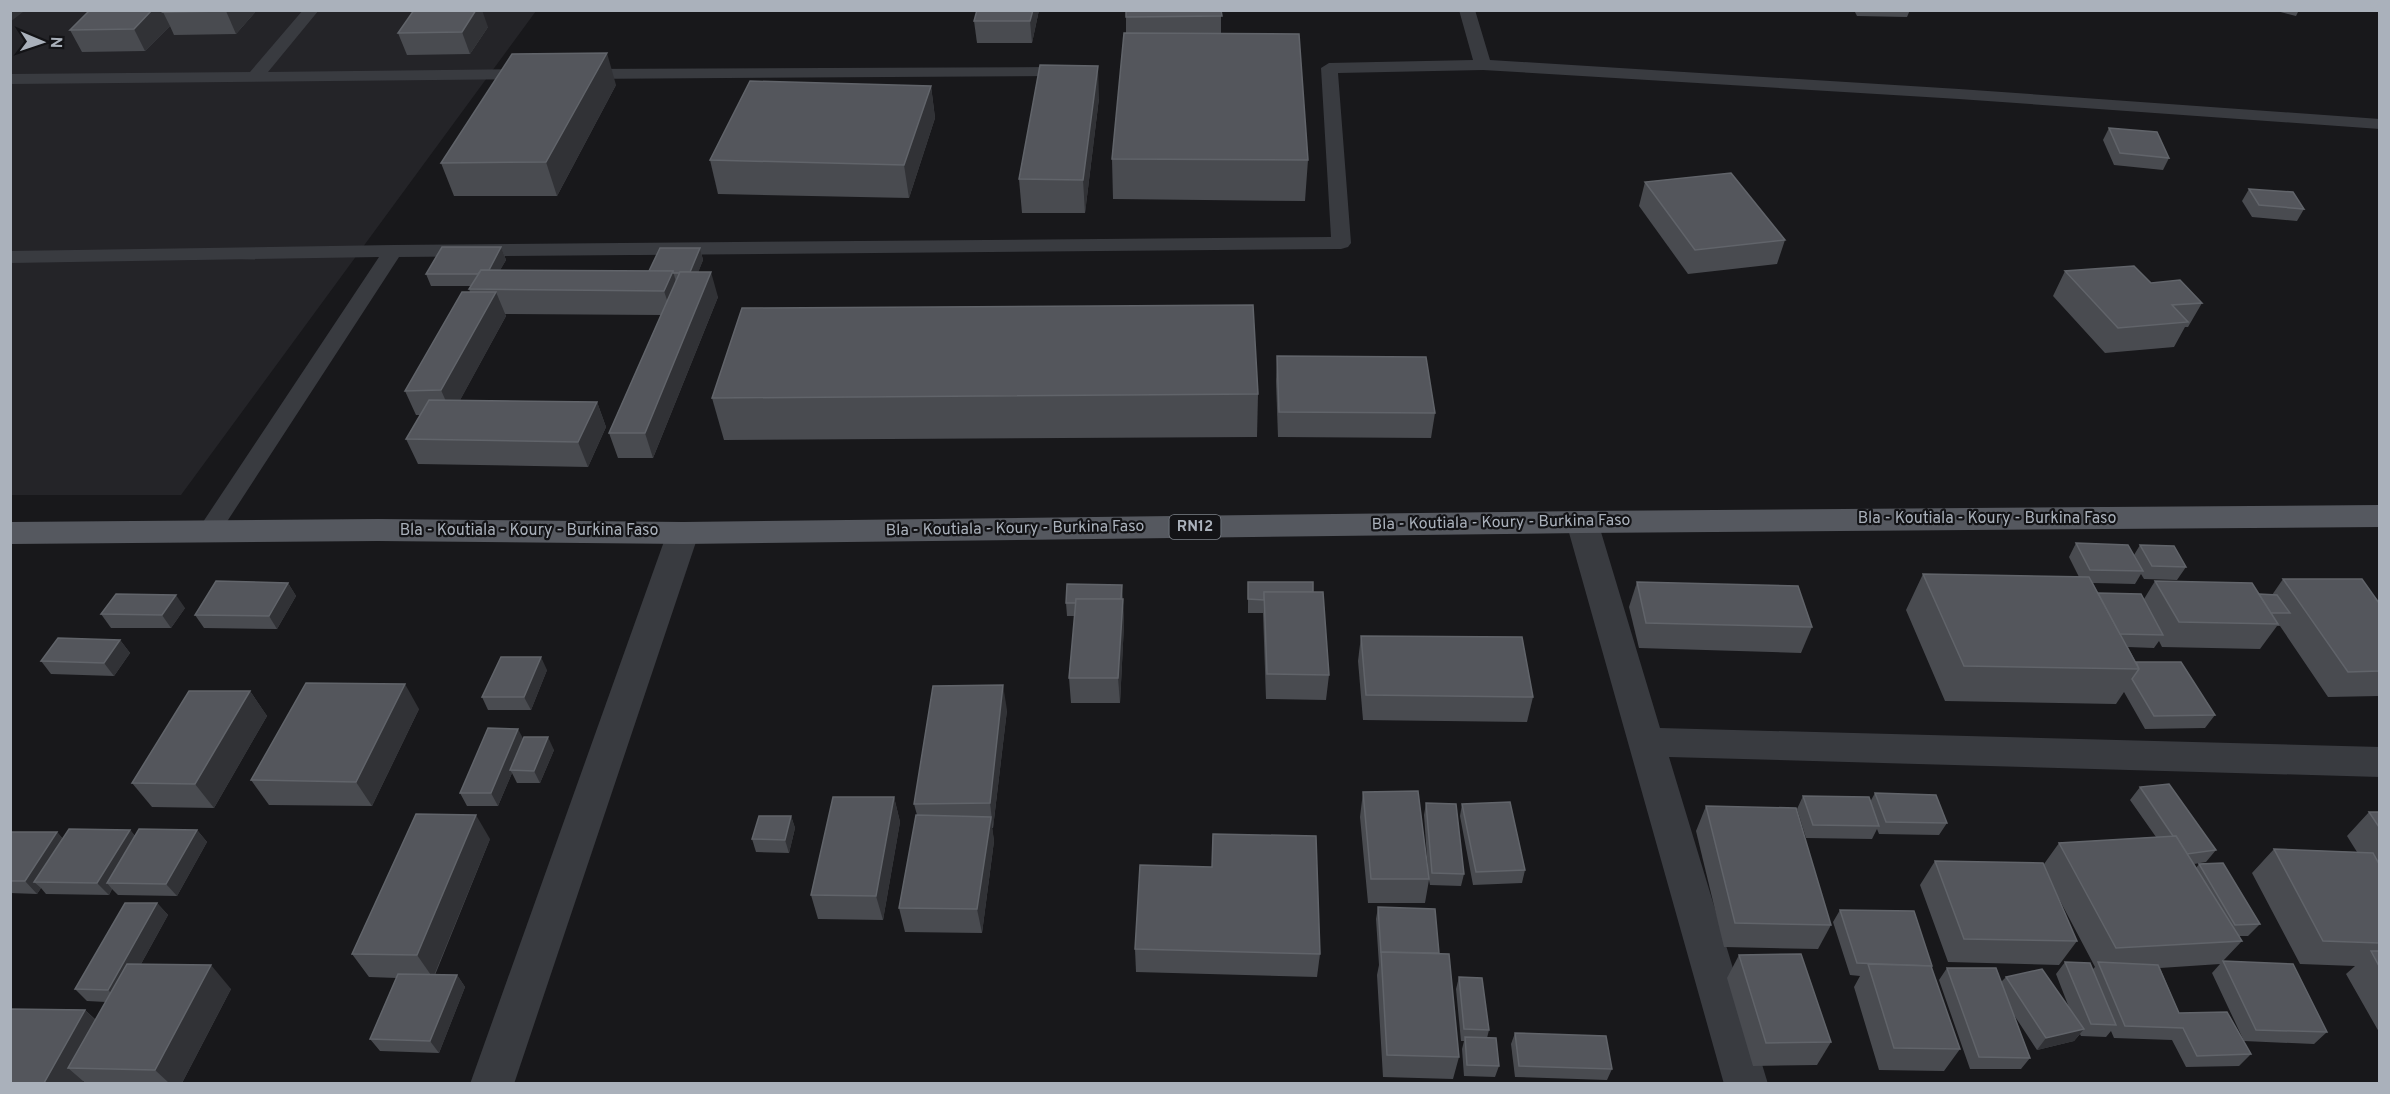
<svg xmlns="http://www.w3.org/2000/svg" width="2390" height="1094" viewBox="0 0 2390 1094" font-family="Overpass,sans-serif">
<rect width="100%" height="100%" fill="#18181b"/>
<polygon fill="#242428" points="11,11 536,11 181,495 11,495"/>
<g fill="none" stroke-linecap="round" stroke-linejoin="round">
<g fill="#393b40" fill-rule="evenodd">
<polygon points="303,10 319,10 268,72 530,69 538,74 530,79 10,84 10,74 250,72"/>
<polygon points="1459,10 1475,10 1490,60 1959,89 2380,119 2380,129 1959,99 1483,70 1338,73 1351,243 1348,247 1341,249 399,257 217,537 209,539 201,537 197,531 201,525 379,257 10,263 10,251 393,245 1331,237 1321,68 1329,63 1473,60"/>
<polygon points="1051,67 1059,72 1057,76 580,79 572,74 580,69"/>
</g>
<g fill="#393b40" fill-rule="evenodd">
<polygon points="1582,511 1593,514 1598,522 1660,728 2380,747 2380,777 1669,757 1768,1084 1724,1084 1566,522 1571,514"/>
<polygon points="683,522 695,525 699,533 514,1084 470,1084 667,533 671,525"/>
</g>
<polygon fill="#55585f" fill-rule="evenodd" points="2380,505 2380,527 1582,533 683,544 378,541 10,544 10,522 378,519 683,522 1582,511"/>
</g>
<g fill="#494b50">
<polygon points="90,10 164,11 257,10 236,34 174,35 170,26 145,51 82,52 70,30"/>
<polygon points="977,10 1039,10 1032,43 977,43 974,21"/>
<polygon points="1126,10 1221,10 1221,34 1308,160 1305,201 1113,199 1112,159 1126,33"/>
<polygon points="1854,10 1910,10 1907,17 1857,16"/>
<polygon points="2273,10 2299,10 2296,16"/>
<polygon points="488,27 470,54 407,55 398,33"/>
<polygon points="616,85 557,196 454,196 441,163"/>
<polygon points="931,86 935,118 909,198 718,194 710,160"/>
<polygon points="1099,98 1085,213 1022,213 1019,179"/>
<polygon points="2109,128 2169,158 2163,170 2114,165 2103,140"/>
<polygon points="1645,182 1785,240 1777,264 1688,274 1639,206"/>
<polygon points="2249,189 2304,209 2297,221 2252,217 2242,201"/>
<polygon points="501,247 506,260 500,270 649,271 700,248 703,260 698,272 718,297 653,458 618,458 609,433 661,315 505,314 506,316 460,400 597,402 606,427 588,467 418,464 406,439 420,415 416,415 405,391 470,292 469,289 471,286 431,286 426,274"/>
<polygon points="2065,271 2151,283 2202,303 2188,327 2185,327 2174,347 2105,353 2053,296"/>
<polygon points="1277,356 1435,413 1431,438 1278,437 1276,381"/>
<polygon points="1258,394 1257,437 724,440 712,398"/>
<polygon points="2076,543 2134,555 2140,545 2186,567 2177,580 2144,579 2141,574 2135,584 2093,583 2098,593 2144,599 2155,581 2259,594 2272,595 2283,579 2379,603 2379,696 2328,697 2280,626 2277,626 2260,649 2162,647 2159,641 2154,648 2128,647 2136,662 2215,715 2205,728 2145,729 2124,692 2116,704 1945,701 1906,610 1923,574 2079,577 2069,557"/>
<polygon points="1248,582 1313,592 1329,675 1326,700 1266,699 1263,613 1248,613"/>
<polygon points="1637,582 1812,627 1801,653 1639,648 1629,607"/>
<polygon points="288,583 296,596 277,629 204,628 195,615"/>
<polygon points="1122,585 1124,624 1120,703 1071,703 1069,678 1075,616 1067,616 1066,603"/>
<polygon points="185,608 171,628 111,628 101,614"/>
<polygon points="1361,636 1533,697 1527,722 1363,720 1358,661"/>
<polygon points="120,640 130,653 114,676 51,674 41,661"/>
<polygon points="547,670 531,710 488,710 482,697"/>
<polygon points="250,691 267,716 214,808 152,807 132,783"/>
<polygon points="419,709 372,806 269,805 251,780"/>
<polygon points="1007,710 993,828 992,828 994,841 982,933 905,932 899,908 917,815 914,804"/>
<polygon points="523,738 554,750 540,783 517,783 512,773 498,806 467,806 460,793"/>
<polygon points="2140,787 2216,850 2206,862 2194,864 2196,868 2199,864 2260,924 2248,936 2239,936 2242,941 2223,961 2327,1032 2314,1044 2244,1041 2212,973 2220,964 2160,968 2179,1013 2251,1054 2239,1066 2186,1067 2172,1040 2114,1038 2111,1031 2106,1037 2081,1036 2080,1034 2074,1041 2037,1050 2014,1015 2030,1058 2021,1069 1970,1069 1939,980 1947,968 2001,982 2006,977 2070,1010 2056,974 2065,962 2093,969 2095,967 2057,895 2077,941 2059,965 1948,962 1920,885 1935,861 2044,864 2059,843 2156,837 2130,800"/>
<polygon points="1363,792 1428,871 1424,815 1426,803 1464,874 1461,886 1430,885 1429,880 1425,903 1368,903 1360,817"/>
<polygon points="1875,793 1947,823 1939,835 1879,834 1877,829 1872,839 1806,838 1797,809 1803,796 1870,802"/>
<polygon points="894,797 900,822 883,920 818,919 811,895"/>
<polygon points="1462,804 1525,870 1522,883 1473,885 1460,816"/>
<polygon points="1706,806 1831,925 1818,949 1724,947 1696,831"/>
<polygon points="2369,812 2379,812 2379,1032 2346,974 2355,966 2300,964 2252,873 2274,849 2357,852 2347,836"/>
<polygon points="791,816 795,828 789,853 756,852 752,839"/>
<polygon points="130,830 135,836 197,830 207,842 177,896 118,895 112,889 109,895 46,894 41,888 37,894 10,893 10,832 57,832 63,839"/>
<polygon points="490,839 435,975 457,975 465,987 439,1053 380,1051 370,1039 397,978 369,977 352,954"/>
<polygon points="1212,867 1320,954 1317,977 1136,972 1135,949"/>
<polygon points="157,903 168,915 141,964 231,989 182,1083 85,1083 83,1081 81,1083 10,1083 10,1009 85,1010 96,1020 106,1002 87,1001 75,989"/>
<polygon points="1378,907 1439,953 1459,1057 1453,1079 1383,1077 1377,975 1379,965 1376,919"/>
<polygon points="1840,910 1932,966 1931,967 1960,1049 1944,1071 1879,1070 1854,987 1860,976 1850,975 1833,922"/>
<polygon points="1739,955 1831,1042 1817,1065 1753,1066 1727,978"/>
<polygon points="1459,977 1489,1030 1487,1038 1499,1066 1495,1077 1464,1076 1462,1049 1464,1041 1461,1041 1456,989"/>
<polygon points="1515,1033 1612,1069 1607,1080 1515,1077 1511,1044"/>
</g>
<g fill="#313236">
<polygon points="10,10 22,10 23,12 10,22"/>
<polygon points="152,10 164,10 165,12 163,12 170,26 145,51 134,29"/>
<polygon points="226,10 257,10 236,34 226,11"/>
<polygon points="476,10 482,10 488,27 470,54 462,32"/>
<polygon points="1033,10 1039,10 1032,43 1030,21"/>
<polygon points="607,53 616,85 557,196 546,162"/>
<polygon points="1098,66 1099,98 1085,213 1083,180"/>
<polygon points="931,86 935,118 909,198 904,165"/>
<polygon points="501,247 506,260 491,286 486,274"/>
<polygon points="700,248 703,260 693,286 689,273"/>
<polygon points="673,271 680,296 672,315 664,291"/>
<polygon points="711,272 718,297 653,458 645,433"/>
<polygon points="496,292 506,316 452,415 441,390"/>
<polygon points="597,402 606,427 588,467 578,442"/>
<polygon points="288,583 296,596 277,629 269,616"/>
<polygon points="176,595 185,608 171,628 162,615"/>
<polygon points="1123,599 1124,624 1120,703 1118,678"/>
<polygon points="120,640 130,653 114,676 104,663"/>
<polygon points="541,657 547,670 531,710 524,697"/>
<polygon points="405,684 419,709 372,806 356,782"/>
<polygon points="1003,685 1007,710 993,828 990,803"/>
<polygon points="250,691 267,716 214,808 195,784"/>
<polygon points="518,729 525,742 510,770 512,773 498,806 491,793"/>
<polygon points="548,737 554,750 540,783 534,771"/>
<polygon points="894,797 900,822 883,920 876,896"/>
<polygon points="476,815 490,839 433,978 417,955"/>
<polygon points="791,816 795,828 789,853 785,840"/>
<polygon points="991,817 994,841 982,933 977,909"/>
<polygon points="130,830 141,843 107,883 112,889 109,895 97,883"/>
<polygon points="197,830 207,842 177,896 166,884"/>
<polygon points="57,832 68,845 34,882 41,888 37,894 25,881"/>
<polygon points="157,903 168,915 120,1002 108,990"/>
<polygon points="211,965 231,989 182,1083 169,1083 155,1070"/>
<polygon points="457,975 465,987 439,1053 430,1041"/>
<polygon points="85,1010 109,1033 68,1068 83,1081 81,1083 44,1083"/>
<polygon points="2084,1029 2074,1041 2037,1050 2046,1038"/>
</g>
<g fill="#54565c" stroke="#61646a" stroke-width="1.5">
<polygon points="90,10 152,10 134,29 70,30"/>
<polygon points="165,10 226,10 226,11 163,12"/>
<polygon points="414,10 476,10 462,32 398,33"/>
<polygon points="977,10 1033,10 1030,21 974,21"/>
<polygon points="1126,10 1221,10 1222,16 1126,17"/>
<polygon points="1124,33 1299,34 1308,160 1112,159"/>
<polygon points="607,53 546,162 441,163 512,54"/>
<polygon points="1040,65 1098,66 1083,180 1019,179"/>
<polygon points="750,81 931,86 904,165 710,160"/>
<polygon points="2109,128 2157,132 2169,158 2120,153"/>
<polygon points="1731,173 1785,240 1695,250 1645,182"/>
<polygon points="2249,189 2293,192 2304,209 2259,205"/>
<polygon points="442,247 501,247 489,270 481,270 478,274 426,274"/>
<polygon points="660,248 700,248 690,272 680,272 679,273 673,273 673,271 649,271"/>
<polygon points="2134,266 2151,283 2180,280 2202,303 2172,305 2188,322 2118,328 2065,271"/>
<polygon points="481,270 673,271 664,291 469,289"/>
<polygon points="680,272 711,272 645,433 609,433"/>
<polygon points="462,292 496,292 441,390 405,391"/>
<polygon points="1253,305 1258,394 712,398 742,308"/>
<polygon points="1277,356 1426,357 1435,413 1279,412"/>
<polygon points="429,400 597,402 578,442 406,439"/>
<polygon points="2076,543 2128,545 2143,571 2090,570"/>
<polygon points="2140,545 2174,546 2186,567 2152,566"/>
<polygon points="1923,574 2089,577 2139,669 1964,666"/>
<polygon points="2283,579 2362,579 2379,603 2379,671 2348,672"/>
<polygon points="216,581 288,583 269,616 195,615"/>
<polygon points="2155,581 2252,583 2278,624 2179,622"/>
<polygon points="1248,582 1313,582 1313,592 1264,592 1264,600 1248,599"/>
<polygon points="1637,582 1798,586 1812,627 1646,623"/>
<polygon points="1067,584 1122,585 1121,599 1076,599 1076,603 1066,603"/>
<polygon points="1264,592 1323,592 1329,675 1267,674"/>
<polygon points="2098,593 2141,594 2163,635 2120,634"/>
<polygon points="116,594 176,595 162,615 101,614"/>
<polygon points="2259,594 2277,595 2290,613 2271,613"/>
<polygon points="1076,599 1123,599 1118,678 1069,678"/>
<polygon points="1361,636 1522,637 1533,697 1366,695"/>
<polygon points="58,638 120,640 104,663 41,661"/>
<polygon points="501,657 541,657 524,697 482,697"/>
<polygon points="2136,662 2181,662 2215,715 2154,716 2132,679 2139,669"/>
<polygon points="306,683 405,684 356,782 251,780"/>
<polygon points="1003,685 990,803 914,804 933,686"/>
<polygon points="189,691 250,691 195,784 132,783"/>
<polygon points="488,728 518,729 491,793 460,793"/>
<polygon points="524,737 548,737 534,771 510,770"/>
<polygon points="2169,784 2216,850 2187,854 2176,836 2173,836 2140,787"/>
<polygon points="1418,791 1429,879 1371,879 1363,792"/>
<polygon points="1875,793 1936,795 1947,823 1886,822"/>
<polygon points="1803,796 1869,797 1879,826 1813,825"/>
<polygon points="833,797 894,797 876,896 811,895"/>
<polygon points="1510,802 1525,870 1476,872 1462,804"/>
<polygon points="1426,803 1456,804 1464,874 1432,873"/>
<polygon points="1706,806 1796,808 1831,925 1735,923"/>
<polygon points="2369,812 2379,812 2379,827"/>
<polygon points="416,814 476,815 417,955 352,954"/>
<polygon points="916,815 991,817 977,909 899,908"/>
<polygon points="759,816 791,816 785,840 752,839"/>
<polygon points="69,829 130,830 97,883 34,882"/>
<polygon points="139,829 197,830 166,884 107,883"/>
<polygon points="10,832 57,832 25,881 10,881"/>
<polygon points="1213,834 1316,836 1320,954 1135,949 1140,865 1212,867"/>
<polygon points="2176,836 2242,941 2116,948 2059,843"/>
<polygon points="2274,849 2373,853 2379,864 2379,943 2323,941"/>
<polygon points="1935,861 2043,863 2077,941 1964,939"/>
<polygon points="2223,863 2260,924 2235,925 2199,864"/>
<polygon points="125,903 157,903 108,990 75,989"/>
<polygon points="1378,907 1435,909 1439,953 1381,952 1381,953"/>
<polygon points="1840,910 1914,911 1932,966 1857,963"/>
<polygon points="2371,951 2379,951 2379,966"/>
<polygon points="1381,952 1449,954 1459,1057 1387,1055"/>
<polygon points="1801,954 1831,1042 1766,1043 1739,955"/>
<polygon points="2223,961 2293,964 2327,1032 2256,1030"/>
<polygon points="2065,962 2090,963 2116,1025 2091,1024"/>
<polygon points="2098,962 2158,965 2179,1013 2227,1012 2251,1054 2197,1056 2183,1028 2125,1026"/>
<polygon points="127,964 211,965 155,1070 68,1068"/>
<polygon points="1868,964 1931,966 1960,1049 1894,1048"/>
<polygon points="1947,968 1996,968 2030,1058 1979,1057"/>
<polygon points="2042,969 2084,1029 2046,1038 2006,977"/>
<polygon points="398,974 457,975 430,1041 370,1039"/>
<polygon points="1459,977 1482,978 1489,1030 1464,1029"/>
<polygon points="10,1009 85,1010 44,1083 10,1083"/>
<polygon points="1515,1033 1606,1036 1612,1069 1519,1066"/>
<polygon points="1465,1037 1496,1038 1499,1066 1467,1065"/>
</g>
<g text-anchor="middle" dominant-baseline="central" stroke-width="4.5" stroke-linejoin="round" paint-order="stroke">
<rect fill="#131316" stroke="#7d828a" stroke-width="1.5" x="1169.5" y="515" width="51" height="24" rx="4.5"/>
<g font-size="15" font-weight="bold" fill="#aab1bb">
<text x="1195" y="527">RN12</text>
</g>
<g font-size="16" fill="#aab1bb" stroke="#131316">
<text x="1987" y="519">Bla - Koutiala - Koury - Burkina Faso</text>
<text transform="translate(1501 523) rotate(-1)">Bla - Koutiala - Koury - Burkina Faso</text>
<text transform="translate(1015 529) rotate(-1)">Bla - Koutiala - Koury - Burkina Faso</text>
<text x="529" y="531">Bla - Koutiala - Koury - Burkina Faso</text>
</g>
</g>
<rect width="2390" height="1094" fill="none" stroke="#aab1bb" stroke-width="24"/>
<g transform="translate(42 42) rotate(92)" stroke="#131316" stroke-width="4.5" paint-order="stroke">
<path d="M0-4.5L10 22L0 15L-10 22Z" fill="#aab1bb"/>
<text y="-9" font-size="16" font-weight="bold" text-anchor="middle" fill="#aab1bb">N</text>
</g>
</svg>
